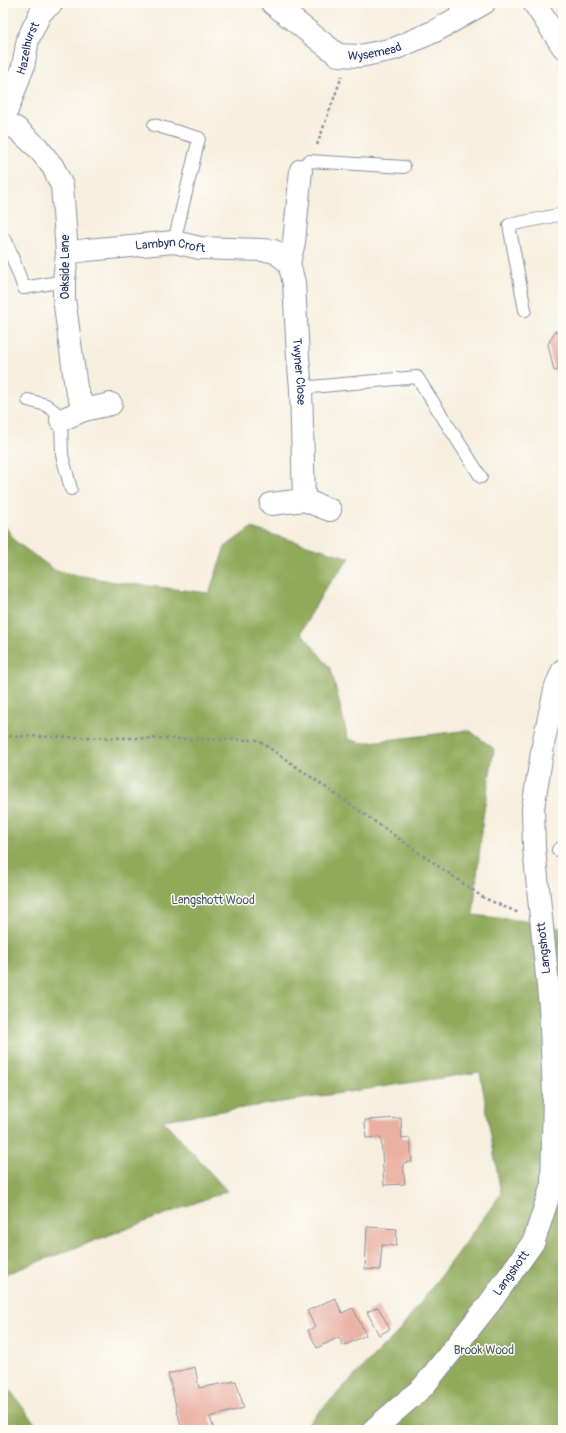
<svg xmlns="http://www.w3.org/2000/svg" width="566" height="1433" viewBox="0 0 566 1433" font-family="Pangolin,sans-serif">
<rect width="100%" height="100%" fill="#fdfcf7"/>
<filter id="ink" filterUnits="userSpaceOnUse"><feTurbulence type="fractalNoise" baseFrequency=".025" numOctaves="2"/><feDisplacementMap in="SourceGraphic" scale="8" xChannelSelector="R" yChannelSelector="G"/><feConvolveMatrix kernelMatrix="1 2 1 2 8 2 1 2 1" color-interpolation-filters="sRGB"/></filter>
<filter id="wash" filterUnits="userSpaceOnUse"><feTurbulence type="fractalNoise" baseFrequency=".012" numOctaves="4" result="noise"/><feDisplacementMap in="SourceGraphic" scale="16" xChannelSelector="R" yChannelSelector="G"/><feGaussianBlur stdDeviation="0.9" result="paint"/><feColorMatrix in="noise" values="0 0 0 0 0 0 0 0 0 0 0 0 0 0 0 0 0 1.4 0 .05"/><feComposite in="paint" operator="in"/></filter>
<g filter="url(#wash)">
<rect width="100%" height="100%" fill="#f7efde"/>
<g fill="#90a95a" stroke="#566c5c">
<polygon points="3,523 16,542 56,571 115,582 209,593 225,547 251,528 350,558 325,589 301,632 331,669 348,739 362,743 469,730 494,749 483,817 473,915 542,923 563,929 563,1430 301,1430 401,1329 501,1194 480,1072 163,1120 227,1191 3,1275"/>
<polygon points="3,1381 40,1430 3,1430"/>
</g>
<g id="blocks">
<g fill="#eab1a3">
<polygon points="555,331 561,334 563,334 563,369 554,371 548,344"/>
<polygon points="401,1118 402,1139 410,1138 412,1162 403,1163 405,1184 384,1185 381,1137 366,1138 365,1120"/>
<polygon points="367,1227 397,1229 396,1246 382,1245 380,1270 365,1269"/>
<polygon points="335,1298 342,1313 353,1308 366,1335 343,1346 339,1337 317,1348 308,1330 315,1327 307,1311"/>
<polygon points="378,1307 390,1329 379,1335 367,1312"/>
<polygon points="195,1367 199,1388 236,1381 244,1408 210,1417 214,1430 182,1430 168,1374"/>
</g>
</g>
</g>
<g filter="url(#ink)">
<use href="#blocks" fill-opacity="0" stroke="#898f9e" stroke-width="1"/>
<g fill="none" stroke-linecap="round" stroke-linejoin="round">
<g stroke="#898f9e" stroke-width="14">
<g id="lane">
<polyline points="454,3 461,16"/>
<polyline points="154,125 199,138 174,242"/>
<polyline points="301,170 304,165 309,161 404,167"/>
<polyline points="6,241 24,288 64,281"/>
<polyline points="525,310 509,225 563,214"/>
<polyline points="301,388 417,377 481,477"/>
<polyline points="28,400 46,405 54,411 61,420 62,455 71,489"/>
<polyline points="558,850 563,847"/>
</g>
</g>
<g stroke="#898f9e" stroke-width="24">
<g id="street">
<path id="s1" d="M272,3L338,55L360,56L394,49L435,31L484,3"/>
<polyline points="534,3 563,47"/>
<path id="s2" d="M3,121L23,67L28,39L41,12L52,3"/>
<polyline points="3,123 16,128 38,148 53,167 62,186 67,253 64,281 64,298 76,388 84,410 61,420"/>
<path id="s3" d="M67,253L87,250L174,242L200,248L262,250L274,251L289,263L294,283L298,357L301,388L304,500L330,510"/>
<polyline points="289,263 294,242 301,170"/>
<polyline points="84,410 111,404"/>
<polyline points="271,504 304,500"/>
<path id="s4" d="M373,1430L423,1387L489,1304L534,1241L552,1185L554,1094L550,1006L534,848L533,808L544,740L556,686L563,670"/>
</g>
</g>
<g stroke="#898f9e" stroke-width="2.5" stroke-dasharray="3 3" stroke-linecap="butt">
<polyline points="317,145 342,76"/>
<polyline points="3,736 258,740 484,898 519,913"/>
</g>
<use href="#lane" stroke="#fff" stroke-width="12"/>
<use href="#street" stroke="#fff" stroke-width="22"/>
</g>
</g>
<g text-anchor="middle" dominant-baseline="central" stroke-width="3" stroke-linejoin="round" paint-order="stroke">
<g font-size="12" fill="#1b2f5e" stroke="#fdfcf7">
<text stroke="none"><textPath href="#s2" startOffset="77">Hazelhurst</textPath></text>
<text stroke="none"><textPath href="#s1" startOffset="121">Wysemead</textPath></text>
<text stroke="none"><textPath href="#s3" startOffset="104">Lambyn Croft</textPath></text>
<text transform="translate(65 267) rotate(-90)">Oakside Lane</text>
<text stroke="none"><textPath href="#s3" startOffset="337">Twyner Close</textPath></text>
<text transform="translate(544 948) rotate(-96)">Langshott</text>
<text stroke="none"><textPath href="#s4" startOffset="210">Langshott</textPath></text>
</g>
<g font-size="12" fill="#4a5b60" stroke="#fdfcf7">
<text x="213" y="900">Langshott Wood</text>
<text x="484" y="1350">Brook Wood</text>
</g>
</g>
<rect width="566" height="1433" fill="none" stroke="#fdfcf7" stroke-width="16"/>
</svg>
